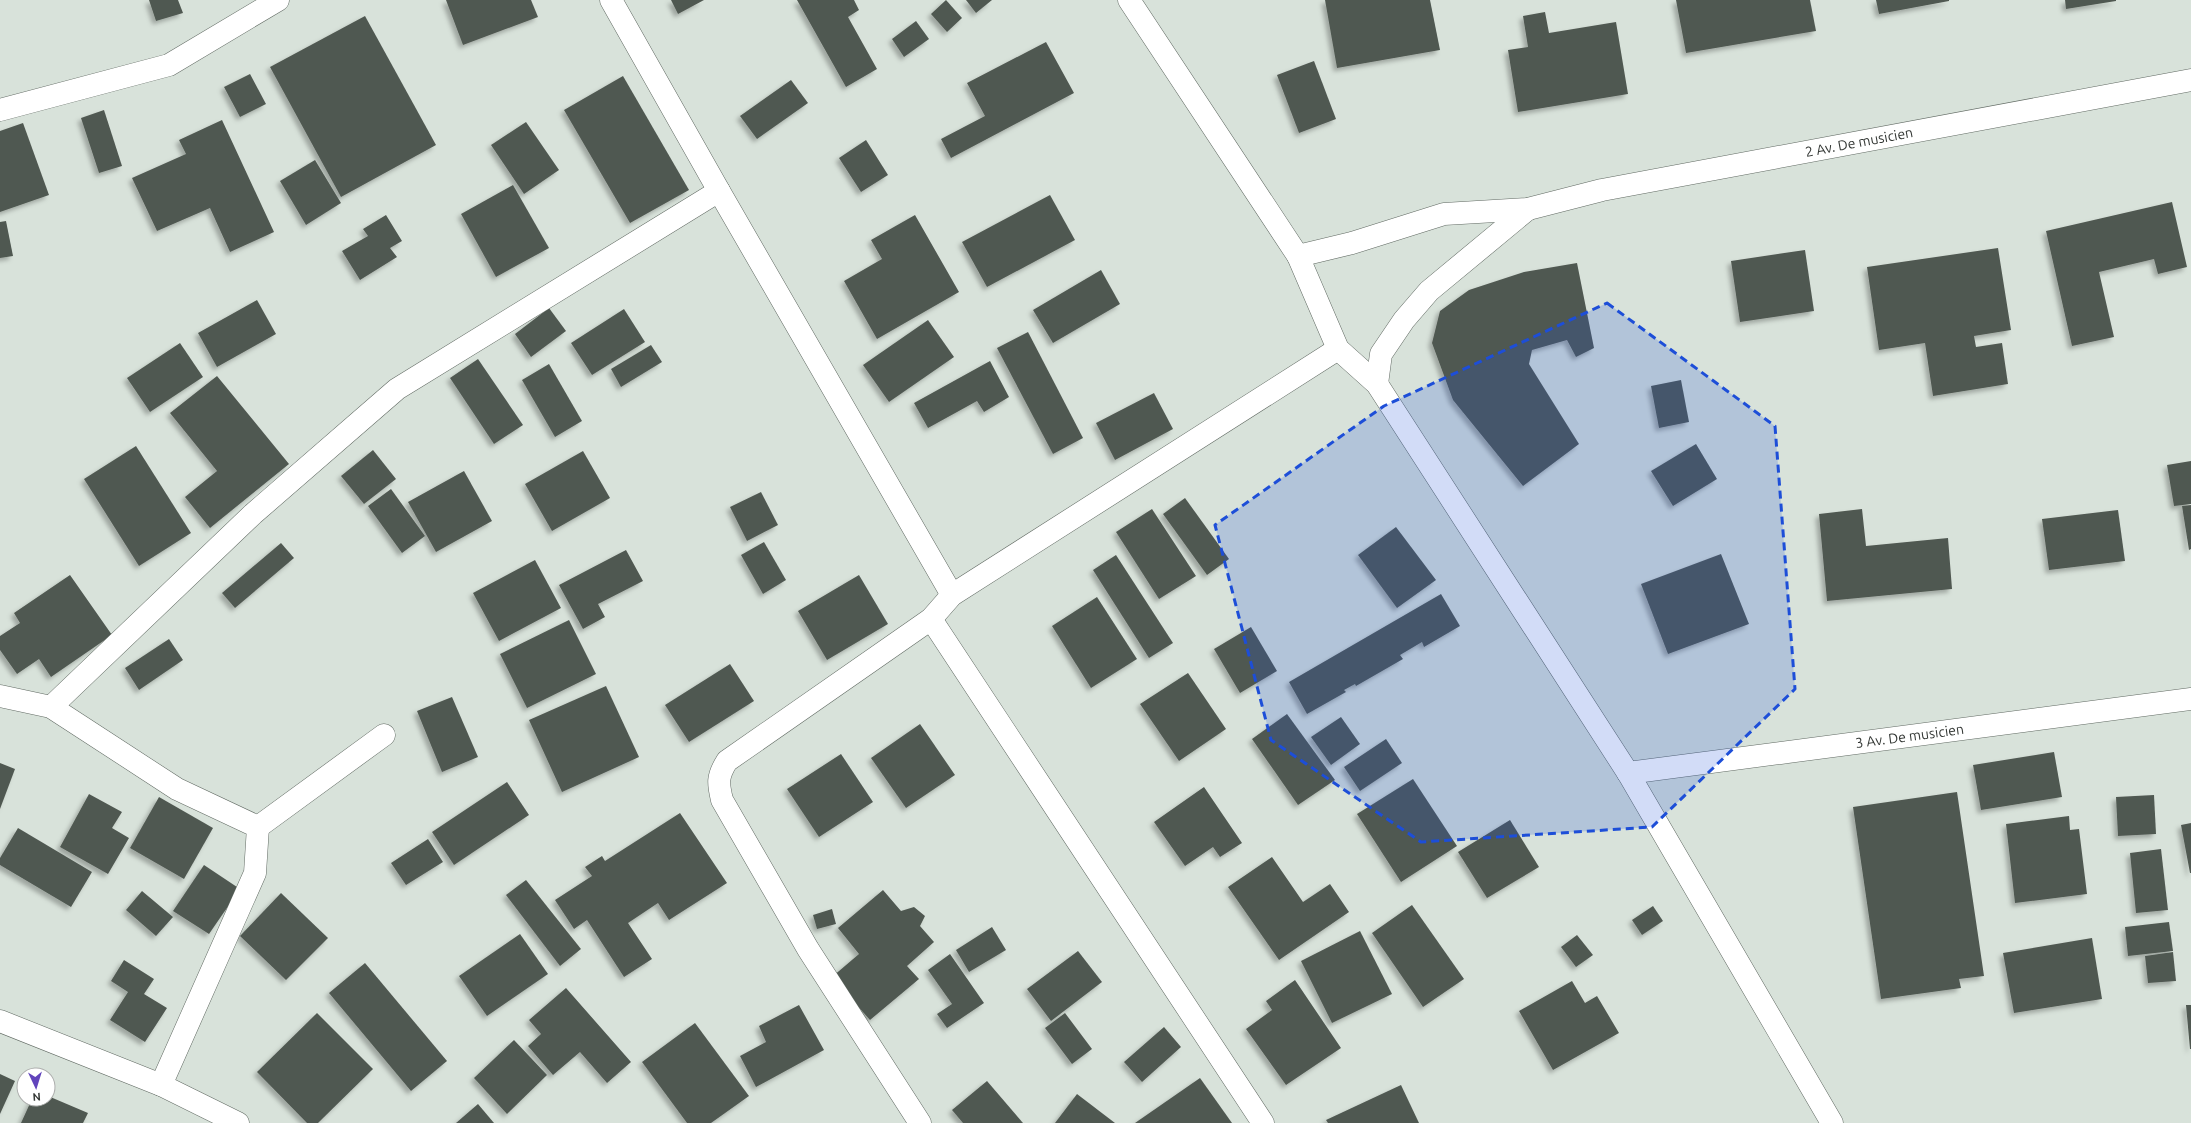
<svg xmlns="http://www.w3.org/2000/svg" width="2191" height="1123" viewBox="0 0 2191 1123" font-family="Ubuntu,sans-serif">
<defs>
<filter id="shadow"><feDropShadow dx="-3.5" dy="3.5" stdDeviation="2" flood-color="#0004"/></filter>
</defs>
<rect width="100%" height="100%" fill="#d8e2da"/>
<g fill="#505851" filter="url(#shadow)">
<polygon points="149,0 178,0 183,13 156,21"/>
<polygon points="446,0 531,0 538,17 463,45"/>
<polygon points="671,0 704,0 678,14"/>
<polygon points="797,0 854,0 859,10 848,17 877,69 846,87"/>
<polygon points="946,0 962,18 947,32 931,14"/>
<polygon points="966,0 992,0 976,13"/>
<polygon points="1325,0 1430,0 1440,50 1337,68"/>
<polygon points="1676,0 1810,0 1816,31 1686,53"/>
<polygon points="1876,0 1949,0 1949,1 1879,14"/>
<polygon points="2065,0 2116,0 2116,1 2066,9"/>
<polygon points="1545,12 1549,33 1616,22 1628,94 1518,112 1508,50 1528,47 1523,16"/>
<polygon points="365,16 436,145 341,197 270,67"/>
<polygon points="916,21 929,39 904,57 892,39"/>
<polygon points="1046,42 1074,93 951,158 941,139 985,116 967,83"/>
<polygon points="1314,61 1336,119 1299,133 1277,75"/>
<polygon points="250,74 266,104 240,117 224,87"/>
<polygon points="623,76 689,190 630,223 564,110"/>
<polygon points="791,80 808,103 757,139 740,116"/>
<polygon points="104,110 122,166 99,173 81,118"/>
<polygon points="222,120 274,232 230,252 210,208 157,231 132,178 186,154 179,140"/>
<polygon points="526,122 559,170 524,194 491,145"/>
<polygon points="23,123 49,195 0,212 0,131"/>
<polygon points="866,140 888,175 861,192 839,158"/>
<polygon points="315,160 341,203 306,225 280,181"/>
<polygon points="513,185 549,248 496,277 461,214"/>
<polygon points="1050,195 1075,240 987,287 962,242"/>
<polygon points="2172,202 2187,267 2158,274 2154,259 2099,272 2114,337 2072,346 2046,231"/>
<polygon points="386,215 402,241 390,248 397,257 360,280 342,251 368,236 363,229"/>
<polygon points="915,215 959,292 877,339 844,281 882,259 871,240"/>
<polygon points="6,221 13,256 0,258 0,222"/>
<polygon points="1998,248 2011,330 1974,336 1976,347 2002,343 2008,384 1933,396 1925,343 1879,350 1867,267"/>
<polygon points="1805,250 1814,311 1740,322 1731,261"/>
<polygon points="1577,263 1594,348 1576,357 1567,340 1532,350 1529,364 1579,444 1523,486 1453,400 1432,343 1440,311 1469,290 1524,272"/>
<polygon points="1101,270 1120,304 1053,343 1033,310"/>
<polygon points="257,300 276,334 217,367 198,333"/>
<polygon points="549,308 566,331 531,357 515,334"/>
<polygon points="624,309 645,342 592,375 571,343"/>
<polygon points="928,320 954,357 889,402 863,365"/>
<polygon points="1028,332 1083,438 1053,454 997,348"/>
<polygon points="180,343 203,377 150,412 127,378"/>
<polygon points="651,345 662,362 621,387 611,369"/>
<polygon points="478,359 523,425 494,444 450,378"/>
<polygon points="990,361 1009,397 984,412 977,401 928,428 914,403"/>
<polygon points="549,364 582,421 555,437 522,380"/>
<polygon points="217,376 289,464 210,528 185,497 217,471 170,413"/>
<polygon points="1681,380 1689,422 1659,428 1651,386"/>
<polygon points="1154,393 1173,429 1115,460 1096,423"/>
<polygon points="1696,444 1717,479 1673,506 1651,471"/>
<polygon points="136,446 191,533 139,566 84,479"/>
<polygon points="373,450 396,479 364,504 341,476"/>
<polygon points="583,451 610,498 552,531 525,484"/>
<polygon points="2191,461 2191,504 2174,506 2167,465"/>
<polygon points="464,471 492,521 436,552 408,502"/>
<polygon points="391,489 425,536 402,553 368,506"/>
<polygon points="761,492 778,525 747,541 730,507"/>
<polygon points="1185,498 1229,559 1207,575 1163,514"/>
<polygon points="2191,505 2191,549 2189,550 2182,506"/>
<polygon points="1152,509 1196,576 1159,599 1116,532"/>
<polygon points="1862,509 1866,546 1948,538 1952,589 1827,601 1819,514"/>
<polygon points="2118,510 2125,561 2049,570 2042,519"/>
<polygon points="1396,527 1436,580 1397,608 1358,555"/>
<polygon points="764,542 786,580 763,594 741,555"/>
<polygon points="281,543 294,558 235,608 222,593"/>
<polygon points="626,550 643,581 598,604 605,617 583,629 559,585"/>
<polygon points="1721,554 1749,624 1668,654 1641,584"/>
<polygon points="1116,555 1173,643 1149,658 1093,570"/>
<polygon points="535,560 561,608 499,641 473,593"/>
<polygon points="70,575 112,635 51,677 39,659 17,674 0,650 0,636 20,623 14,613"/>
<polygon points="859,575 888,624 827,660 798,611"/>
<polygon points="1441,594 1460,626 1424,647 1422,642 1400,655 1403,659 1356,686 1355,684 1344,690 1346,692 1307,714 1289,682"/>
<polygon points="1097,597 1137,659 1091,688 1052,626"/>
<polygon points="569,620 596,674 527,708 500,654"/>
<polygon points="1251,627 1277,671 1240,693 1214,649"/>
<polygon points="169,639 183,660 139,690 125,668"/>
<polygon points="730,664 754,701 689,742 665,705"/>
<polygon points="1188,673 1226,729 1179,761 1140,704"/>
<polygon points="606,686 639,757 562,792 529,720"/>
<polygon points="452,697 478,757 442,772 417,711"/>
<polygon points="1287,714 1335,780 1298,805 1252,739"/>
<polygon points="1341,717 1360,744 1331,765 1311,737"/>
<polygon points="920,724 955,775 906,808 871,758"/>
<polygon points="1386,739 1402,763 1360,791 1344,767"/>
<polygon points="2054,752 2062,797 1981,810 1973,765"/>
<polygon points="841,754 873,802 819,837 787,789"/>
<polygon points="0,763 15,769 0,809"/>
<polygon points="1413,779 1457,846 1401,882 1357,814"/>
<polygon points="507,782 529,815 454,865 432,832"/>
<polygon points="1204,787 1242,843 1220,857 1213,847 1185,866 1154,822"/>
<polygon points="1957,792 1984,976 1959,979 1961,988 1881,999 1853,807"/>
<polygon points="89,794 122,812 112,828 129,838 108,874 60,847"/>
<polygon points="2154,795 2156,834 2118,836 2116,797"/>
<polygon points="159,797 213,828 184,879 130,848"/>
<polygon points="680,813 727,883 669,920 658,903 628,923 652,959 624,977 587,920 574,929 555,900 592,876 585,867 602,856 605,861"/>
<polygon points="2069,816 2070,830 2079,829 2087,894 2015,903 2006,824"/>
<polygon points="1510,820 1539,867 1487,898 1458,852"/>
<polygon points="2191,823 2191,873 2190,873 2181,825"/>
<polygon points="18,828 92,872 71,907 0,865 0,858"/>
<polygon points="428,839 443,862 406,885 391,863"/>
<polygon points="2161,849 2168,910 2136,913 2130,853"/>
<polygon points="1272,857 1303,902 1330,884 1349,912 1279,960 1228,887"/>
<polygon points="204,865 240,889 209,934 173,911"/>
<polygon points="526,880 581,949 560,966 506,895"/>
<polygon points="883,890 901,911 914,907 925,916 920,926 934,942 907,966 919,979 870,1020 832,977 859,954 838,928"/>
<polygon points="142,891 173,917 156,936 126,910"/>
<polygon points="281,893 328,938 286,980 240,936"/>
<polygon points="1412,905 1464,979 1423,1007 1372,933"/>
<polygon points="1653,906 1663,921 1642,935 1632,920"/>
<polygon points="832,909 836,924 817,929 813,915"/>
<polygon points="2169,922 2173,951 2128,956 2125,927"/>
<polygon points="992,927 1006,950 969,972 956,950"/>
<polygon points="1360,931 1392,994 1332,1023 1301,961"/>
<polygon points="520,934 548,974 487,1016 459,976"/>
<polygon points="1577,935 1593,955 1576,967 1561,947"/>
<polygon points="2092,938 2102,999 2014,1013 2003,953"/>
<polygon points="1078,951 1102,982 1051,1021 1027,989"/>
<polygon points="2173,952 2176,981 2148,983 2145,956"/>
<polygon points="950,954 984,1003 947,1028 937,1014 952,1004 928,970"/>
<polygon points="124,960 154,979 144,994 167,1008 145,1042 110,1020 128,992 111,981"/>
<polygon points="365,963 447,1061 411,1091 329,993"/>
<polygon points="1295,980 1341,1048 1286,1085 1246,1029 1272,1010 1266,1001"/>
<polygon points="1572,981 1585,1003 1597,996 1619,1033 1553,1070 1519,1011"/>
<polygon points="566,988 631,1062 607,1083 580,1052 553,1075 528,1046 541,1034 529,1020"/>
<polygon points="799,1005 824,1050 756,1087 740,1056 766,1042 759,1026"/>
<polygon points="2186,1005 2191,1005 2191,1049 2190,1049"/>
<polygon points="317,1013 373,1069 318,1123 307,1123 257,1072"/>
<polygon points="1065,1013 1092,1049 1072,1064 1045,1028"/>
<polygon points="695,1023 749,1096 711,1123 687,1123 642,1062"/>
<polygon points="1164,1027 1181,1047 1142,1082 1124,1062"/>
<polygon points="514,1040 547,1075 507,1114 474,1078"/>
<polygon points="0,1074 15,1081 0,1114"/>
<polygon points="1200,1078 1232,1123 1135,1123"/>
<polygon points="987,1081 1023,1123 963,1123 952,1110"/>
<polygon points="1401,1085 1419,1123 1328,1123 1326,1120"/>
<polygon points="1077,1094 1115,1123 1055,1123"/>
<polygon points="48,1096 88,1113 83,1123 21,1123 32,1099 48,1099"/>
<polygon points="478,1104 494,1123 456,1123"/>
</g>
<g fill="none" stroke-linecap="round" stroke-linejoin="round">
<g stroke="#616a63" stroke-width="23">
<g id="street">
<polyline points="611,0 719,191 952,595"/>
<polyline points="1129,0 1298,256 1338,349 1377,384 1628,773 1832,1123"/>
<polyline points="0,110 169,65 278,0"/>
<path id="s1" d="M1298,256L1352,243L1444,214L1528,209L1602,190L2191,80"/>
<polyline points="1377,384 1381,354 1404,320 1429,291 1528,209"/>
<polyline points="931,619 1263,1123"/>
<polyline points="0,696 51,707 177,789 258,827 255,873 161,1085"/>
<polyline points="51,707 253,514 397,389 719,191"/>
<path id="s2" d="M1628,773L2191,699"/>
<polyline points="258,827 384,735"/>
<polyline points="0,1021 161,1085 238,1123"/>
<path d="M920,1123L808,949L722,800C718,783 717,777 727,761L931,619L952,595L1338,349"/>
</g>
</g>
<use href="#street" stroke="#fff" stroke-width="22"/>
</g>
<path fill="#1d4ed8" fill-opacity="0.2" stroke="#1d4ed8" stroke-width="3" stroke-dasharray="8 5" stroke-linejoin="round" d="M1607,303L1775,426L1795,689L1652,827L1421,842L1271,740L1215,525L1384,406Z"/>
<g text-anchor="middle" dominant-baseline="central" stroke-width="4" stroke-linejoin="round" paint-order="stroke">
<g font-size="14" fill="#343835" stroke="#fff">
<text stroke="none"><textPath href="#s1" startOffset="574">2 Av. De musicien</textPath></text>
<text stroke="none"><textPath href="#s2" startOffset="284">3 Av. De musicien</textPath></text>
</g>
</g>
<g transform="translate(36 1087) rotate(176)"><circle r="19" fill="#ffffff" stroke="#aeafae"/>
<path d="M0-3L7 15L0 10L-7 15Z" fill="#6144bc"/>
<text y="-6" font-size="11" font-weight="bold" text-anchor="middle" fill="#343835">N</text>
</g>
</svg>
